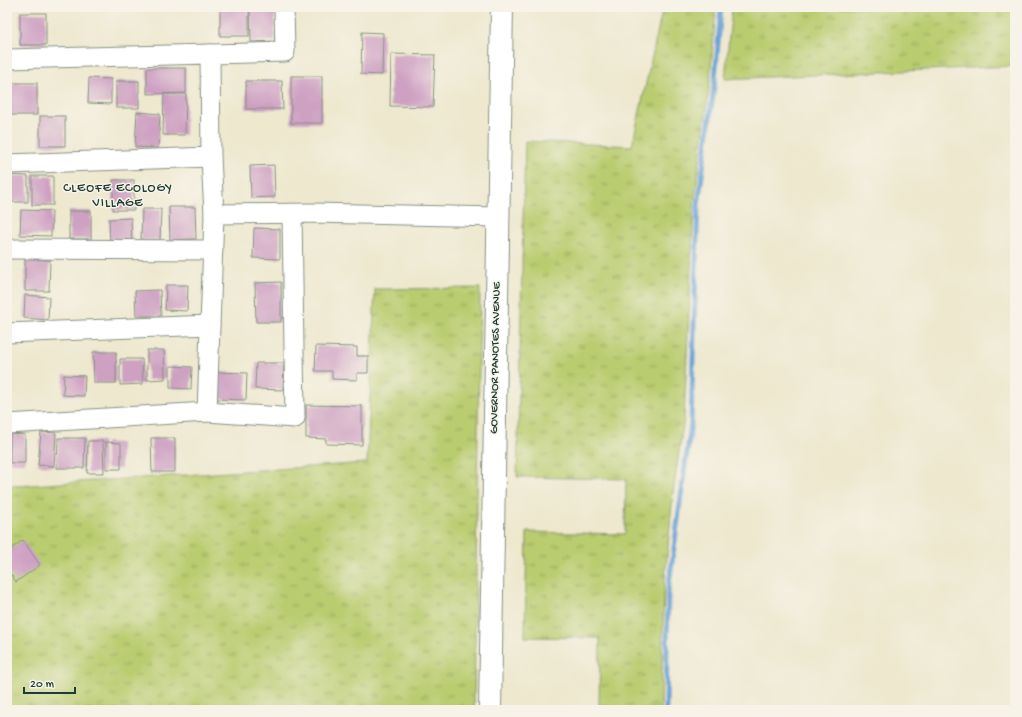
<svg xmlns="http://www.w3.org/2000/svg" width="1022" height="717" viewBox="0 0 1022 717" font-family="'Gochi Hand',sans-serif">
<defs>
<pattern id="grass-tufts" width="24" height="20" patternUnits="userSpaceOnUse"><rect width="24" height="20" fill="#bacc70"/><path d="M3 7l-1-3M5 7V3M7 7l1-3M15 17l-1-3M17 17v-4M19 17l1-3" fill="none" stroke="#97a75d"/></pattern>
</defs>
<rect width="100%" height="100%" fill="#f7f3e8"/>
<filter id="ink" filterUnits="userSpaceOnUse"><feTurbulence type="fractalNoise" baseFrequency=".025" numOctaves="2"/><feDisplacementMap in="SourceGraphic" scale="8" xChannelSelector="R" yChannelSelector="G"/><feConvolveMatrix kernelMatrix="1 2 1 2 8 2 1 2 1" color-interpolation-filters="sRGB"/></filter>
<filter id="wash" filterUnits="userSpaceOnUse"><feTurbulence type="fractalNoise" baseFrequency=".012" numOctaves="4" result="noise"/><feDisplacementMap in="SourceGraphic" scale="16" xChannelSelector="R" yChannelSelector="G"/><feGaussianBlur stdDeviation="0.9" result="paint"/><feColorMatrix in="noise" values="0 0 0 0 0 0 0 0 0 0 0 0 0 0 0 0 0 1.4 0 .05"/><feComposite in="paint" operator="in"/></filter>
<g filter="url(#wash)">
<rect width="100%" height="100%" fill="#eee8cf"/>
<g fill="url(#grass-tufts)" stroke="#6c8452">
<polygon points="663,7 716,7 710,81 694,205 684,418 673,493 664,590 661,710 599,710 600,638 525,637 527,532 625,534 626,479 517,477 525,141 632,146"/>
<polygon points="732,7 1015,7 1015,66 725,79"/>
<polygon points="480,288 474,710 7,710 7,484 17,486 367,463 375,289"/>
</g>
<g fill="none" stroke-linecap="round" stroke-linejoin="round">
<polyline stroke="#669fd5" stroke-width="5" points="666,710 668,592 691,424 698,206 715,79 721,7"/>
</g>
<g id="blocks">
<g fill="#cea0c2">
<rect x="220" y="7" width="29" height="29"/>
<polygon points="250,7 275,7 275,41 251,42"/>
<rect x="20" y="13" width="26" height="32"/>
<polygon points="362,32 383,33 382,75 361,74"/>
<polygon points="391,54 435,55 433,107 390,106"/>
<polygon points="147,68 186,68 186,93 147,94"/>
<rect x="291" y="76" width="31" height="47"/>
<polygon points="89,78 111,79 111,104 88,103"/>
<rect x="116" y="81" width="23" height="27"/>
<polygon points="246,81 282,81 283,109 246,109"/>
<rect x="11" y="83" width="26" height="32"/>
<polygon points="164,94 186,94 185,135 163,135"/>
<polygon points="137,112 160,114 158,148 135,147"/>
<rect x="40" y="116" width="25" height="30"/>
<polygon points="274,165 275,197 251,198 250,166"/>
<polygon points="7,175 28,176 28,202 7,202"/>
<rect x="32" y="176" width="21" height="29"/>
<rect x="113" y="180" width="21" height="30"/>
<polygon points="169,207 195,207 196,239 170,240"/>
<polygon points="142,209 161,209 160,240 141,240"/>
<polygon points="21,210 52,211 51,236 20,235"/>
<rect x="69" y="211" width="22" height="28"/>
<polygon points="131,218 132,246 110,246 109,219"/>
<polygon points="254,228 280,229 280,259 253,258"/>
<polygon points="25,259 50,260 49,291 25,291"/>
<polygon points="281,282 281,322 256,322 255,283"/>
<polygon points="166,285 188,285 187,311 165,310"/>
<polygon points="160,290 161,316 136,316 135,291"/>
<polygon points="25,295 49,297 48,320 24,318"/>
<polygon points="316,346 357,347 357,356 368,356 368,373 357,373 357,380 332,379 332,371 315,371"/>
<polygon points="147,350 164,350 165,379 147,380"/>
<polygon points="93,352 116,352 116,383 94,383"/>
<polygon points="120,359 142,359 143,384 120,385"/>
<polygon points="256,363 284,363 283,390 255,389"/>
<polygon points="170,366 192,367 191,389 170,388"/>
<polygon points="216,372 247,373 246,400 215,399"/>
<polygon points="64,375 85,376 84,396 63,395"/>
<polygon points="306,405 362,406 362,445 326,444 326,439 306,438"/>
<polygon points="41,432 56,433 54,466 38,465"/>
<polygon points="10,434 25,435 25,463 10,463"/>
<polygon points="58,438 85,438 84,468 57,468"/>
<polygon points="151,438 175,438 175,472 152,472"/>
<polygon points="88,441 103,441 104,473 87,473"/>
<polygon points="106,442 121,443 121,469 106,469"/>
<polygon points="23,540 40,565 16,582 7,569 7,552"/>
</g>
</g>
</g>
<g filter="url(#ink)">
<use href="#blocks" fill-opacity="0" stroke="#869282" stroke-width="1"/>
<g fill="none" stroke-linecap="round" stroke-linejoin="round">
<g stroke="#869282" stroke-width="21">
<g id="minor">
<polyline points="210,54 285,52 284,7"/>
<polyline points="7,59 210,54 211,157 7,164"/>
<polyline points="211,157 214,214"/>
<polyline points="7,249 213,250"/>
<polyline points="7,333 210,325"/>
<polyline points="207,412 295,418 292,214"/>
<polyline points="7,424 207,412 214,214 313,213 498,217"/>
</g>
</g>
<g stroke="#869282" stroke-width="24">
<polyline id="secondary" points="490,710 502,7"/>
</g>
<use href="#minor" stroke="#fff" stroke-width="19"/>
<use href="#secondary" stroke="#fff" stroke-width="22"/>
</g>
</g>
<g text-anchor="middle" dominant-baseline="central" stroke-width="3" stroke-linejoin="round" paint-order="stroke">
<g font-size="12" fill="#1f3d34" stroke="#f7f3e8">
<text transform="translate(496 358) rotate(-89)">GOVERNOR PANOTES AVENUE</text>
</g>
<g font-size="13" letter-spacing="1" fill="#1f3d34" stroke="#f7f3e8">
<text x="118" y="188">CLEOFE ECOLOGY<tspan x="118" dy="15">VILLAGE</tspan></text>
</g>
</g>
<rect width="1022" height="717" fill="none" stroke="#f7f3e8" stroke-width="24"/>
<path d="M24 687v6h51v-6" fill="none" stroke="#1f3d34" stroke-width="2"/>
<text x="30" y="687" font-size="12" fill="#1f3d34" stroke="#f7f3e8" stroke-width="3" paint-order="stroke">20 m</text>
</svg>
